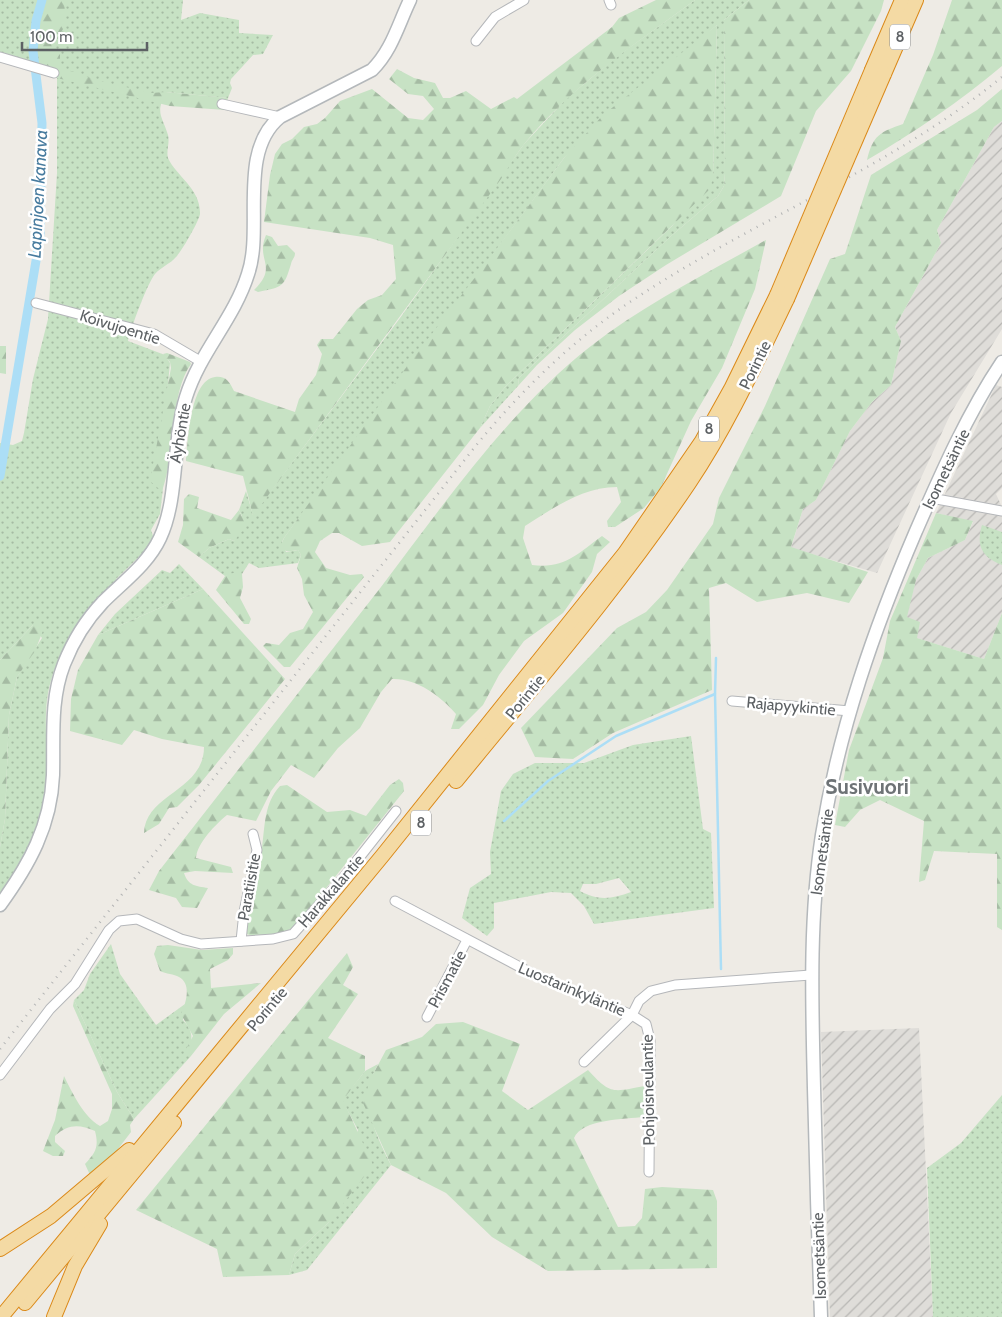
<svg xmlns="http://www.w3.org/2000/svg" width="1002" height="1317" viewBox="0 0 1002 1317" font-family="Cabin,sans-serif">
<defs>
<pattern id="industrial-furrows" width="10" height="10" patternUnits="userSpaceOnUse" patternTransform="scale(1.25)"><rect width="10" height="10" fill="#dfddd9"/><path d="M-1 1l2-2M0 10L10 0M9 11l2-2" fill="none" stroke="#b8b7b4"/></pattern>
<pattern id="green-dots" width="8" height="8" patternUnits="userSpaceOnUse" patternTransform="scale(1.25)"><rect width="8" height="8" fill="#c7e2c4"/><path d="M2 2h.1M6 6h.1" fill="none" stroke="#a5bba3" stroke-width="1.8" stroke-linecap="round"/></pattern>
<pattern id="forest-firs" width="22" height="20" patternUnits="userSpaceOnUse" patternTransform="scale(1.25)"><rect width="22" height="20" fill="#c7e2c4"/><path d="M5 1l3.5 6h-7zM16 11l3.5 6h-7z" fill="#a5bba3"/></pattern>
</defs>
<rect width="100%" height="100%" fill="#eeebe5"/>
<g fill="url(#industrial-furrows)">
<polygon points="1002,121 1002,329 951,413 877,573 791,548 803,509 816,500 850,431 872,402 891,385 901,341 895,327 941,243 937,230 994,127"/>
<polygon points="996,385 1002,387 1002,488 996,494 1002,507 1002,613 984,659 917,638 906,617 916,580 928,558 965,540 973,522 936,513"/>
<polygon points="919,1028 933,1317 830,1317 821,1032"/>
</g>
<g fill="url(#green-dots)" fill-rule="evenodd">
<path d="M0,0H183L181,20L200,13L239,20V33L273,35L263,54L253,55L231,79L230,83L232,88L228,98L166,92C155,114 162,115 168,135C170,142 166,151 168,158C176,176 201,189 200,214C199,221 182,251 176,257C170,264 161,267 155,274C148,282 130,330 128,341L165,355L170,363L158,488H163L160,514L151,530L153,536L148,548L116,579V584C99,607 61,649 53,674C40,711 49,746 47,784C46,812 33,838 24,864L17,866L0,898V847L5,819L9,715L17,677L42,638L33,625L0,660V443L13,445L22,441L24,433L33,379L48,319L57,173V78L0,62Z"/>
<polygon points="695,0 749,0 724,20 725,173 724,186 718,196 670,237 519,378 518,386 480,428 490,406 505,387 672,226 713,176 717,25 564,158 284,538 282,542 286,552 298,550 301,555 298,563 259,568 249,563 242,574 225,576 199,557 209,548 229,539 234,541 242,516 239,510 246,491 253,515 400,318 524,144 566,99 615,58"/>
<path d="M982,525L1002,532V565C981,557 976,545 982,525Z"/>
<polygon points="179,564 203,589 98,635 115,614 162,570 170,573"/>
<path d="M691,736L703,829L711,833L714,908L594,924L584,906L571,893L551,892L494,903V928L487,936L462,918L470,888L491,874L490,852L501,791L513,774L535,763H584L633,745ZM619,878L631,892C612,899 598,901 580,891L583,884H596Z"/>
<path d="M111,944L120,974L156,1025L185,1004L183,1020C195,1033 192,1040 187,1056H191L134,1119L117,1092L74,1000L84,990L90,974Z"/>
<path d="M378,1064C359,1100 374,1131 391,1165L307,1270L289,1275L295,1254L329,1222L358,1130L342,1100L365,1071Z"/>
<polygon points="1002,1095 1002,1317 933,1317 927,1168 961,1143"/>
</g>
<g fill="url(#forest-firs)">
<path d="M47,0H64L66,25L55,41V48L60,55V67L100,81L151,93L166,92L228,98L225,110L170,106L45,75C34,49 37,26 47,0Z"/>
<path d="M656,0H695C635,44 572,86 525,143C516,154 509,167 501,179L253,516L243,476L186,461C188,441 190,380 215,377C226,376 229,381 234,391L295,412L299,399L316,375L322,354L317,345L321,339H333L357,309L368,300L382,295L396,279L393,245L370,238L264,222L270,175L275,154L282,144L292,139L304,127L317,124L325,118L340,101L372,89L408,118L423,120L434,109L423,96L408,94L389,79L397,69L414,78L435,83L443,98H450L466,91L491,109L514,97L517,99L612,27L619,18Z"/>
<polygon points="749,0 884,0 881,11 851,71 816,111 781,196 666,265 619,296 575,330 537,365 518,386 519,378 670,237 718,196 724,186 725,173 724,20"/>
<path d="M952,0H1002V66C959,102 915,132 867,160C873,135 880,132 903,124L933,55Z"/>
<path d="M717,25L713,177L710,189L505,387L490,406L480,428L390,542L362,546L339,533H332L320,541L315,552L326,568L350,575L362,574L364,577L290,667H284L263,646L266,643L279,645L290,633L303,629L313,612L304,595L302,579L297,568L301,555L298,550C291,551 285,553 280,547L284,538L405,369L486,263L564,158L603,115Z"/>
<polygon points="1002,89 1002,121 994,127 937,230 941,243 895,327 901,341 891,385 872,402 850,431 816,500 803,509 791,547 868,572 849,603 807,593 757,602 726,583 709,588 712,690 613,733 573,759 535,757 521,728 617,628 646,612 667,590 713,524 719,498 765,406 830,259 845,254 871,175 977,110"/>
<path d="M266,235L272,237L278,246L287,245L295,253C295,258 292,259 291,264C284,287 283,287 258,292L254,290C279,265 255,261 266,235Z"/>
<path d="M766,240L755,289L722,368L691,421L661,487L644,508L615,527H608L607,521L621,502L617,487C583,487 553,508 525,526L523,538L532,565C565,569 577,554 602,536L610,542L597,554L592,572L563,613L524,641L499,675L483,705L459,729H451L456,714C441,696 416,678 392,679L381,692L360,728L338,748L314,778L291,765L271,791L256,821L227,815C216,824 197,843 196,858L231,867L233,873L195,871L184,873C188,886 196,886 208,888L197,908L182,907L176,898L149,890L159,871C233,776 307,682 381,587C444,504 509,410 591,346C645,304 707,273 766,240Z"/>
<polygon points="0,346 6,346 6,374 0,373"/>
<path d="M167,353L190,362L191,364C170,393 175,454 163,488H158L150,481L171,368L170,362L163,354Z"/>
<polygon points="189,494 199,497 197,508 231,520 239,510 246,526 234,541 229,539 209,548 199,557 178,542 183,525 184,499"/>
<polygon points="936,513 973,521 965,540 928,558 916,580 907,617 920,622 917,638 984,659 1002,613 1002,930 997,927 997,854 934,851 925,880 919,882 924,821 880,800 860,810 845,827 835,825 849,750 883,658 890,621"/>
<polygon points="233,573 242,574 243,587 240,598 251,619 249,624 244,624 216,590 225,576"/>
<path d="M203,589L285,679L199,785L177,807L169,808L159,824L144,833C145,794 204,791 204,747L162,739L134,730L122,745L70,731L71,699L78,670L98,635Z"/>
<polygon points="41,623 44,628 35,651 17,677 9,715 5,819 0,847 0,660 33,625"/>
<path d="M399,779L403,783L404,791L294,928C279,934 261,941 245,933C251,905 258,877 262,848C265,826 264,803 280,786L287,785L327,812L350,810L366,816L390,785Z"/>
<path d="M168,945L202,950L233,948V954L228,960L210,969L211,988L261,983L224,1014L191,1056H187L184,1053L193,1036L181,1014C186,1003 192,984 179,977C174,974 166,974 160,971L154,954L157,946Z"/>
<polygon points="347,953 353,967 343,985 358,994 328,1038 365,1056 365,1071 343,1100 373,1165 329,1222 295,1254 289,1275 223,1277 217,1249 136,1210"/>
<path d="M74,1000L117,1092L134,1119L130,1125L131,1132L98,1175H90L85,1164C96,1152 99,1147 95,1131C79,1124 68,1124 55,1136V1142L65,1151L63,1156H53L43,1151L55,1120L64,1076C73,1094 83,1116 100,1126L108,1121L112,1109V1094L73,1006Z"/>
<path d="M463,1022L520,1044L502,1091L528,1110L588,1070C611,1095 612,1092 645,1086L644,1117C625,1119 582,1119 574,1138L618,1227L635,1226L642,1218L645,1189L662,1187L713,1190L717,1201V1268L548,1271L492,1237L446,1193L391,1165L363,1103L370,1080L386,1050L422,1037L436,1024Z"/>
</g>
<g fill="none" stroke-linecap="round" stroke-linejoin="round">
<g stroke="#acdef6" stroke-width="2.5">
<polyline points="715,694 716,658"/>
<polyline points="504,821 548,781 616,736 715,694 721,969"/>
</g>
<polyline stroke="#acdef6" stroke-width="9" points="0,476 40,237 42,123 33,51 36,21 42,0"/>
<g stroke="#b5b7ba" stroke-width="11">
<g id="minor">
<polyline points="609,0 611,5"/>
<polyline points="476,41 495,17 524,0"/>
<polyline points="0,57 54,73"/>
<polyline points="222,104 280,117"/>
<polyline points="36,303 154,334 200,361"/>
<polyline points="931,498 1002,511"/>
<polyline points="732,701 850,711"/>
<polyline points="395,901 537,976 632,1015 646,1024 650,1040 650,1057 649,1172"/>
<polyline points="241,941 244,912 257,850 253,834"/>
<polyline points="427,1017 467,940"/>
<polyline points="584,1062 632,1015 639,1001 651,991 675,985 811,975"/>
<polyline points="0,1075 50,1009 75,984 109,930 119,921 137,919 181,939 201,944 273,939 293,934 344,877 396,811"/>
</g>
</g>
<g stroke="#b4b8bb" stroke-width="15">
<g id="secondary">
<path d="M0,905C29,865 51,826 53,775C54,737 50,700 64,664C73,641 86,620 103,602C123,582 148,564 160,538C179,498 172,441 186,397C200,352 234,319 248,274C264,228 237,152 280,117L372,70C392,50 398,25 410,0"/>
<path d="M821,1317C818,1241 816,1164 814,1088C812,1003 809,919 822,835C839,729 874,629 916,531C941,474 967,414 1002,362"/>
</g>
</g>
<g stroke="#db8918" stroke-width="16">
<g id="trunk">
<polyline points="872,70 902,0"/>
<polyline points="884,74 916,0"/>
<path d="M456,781C536,683 619,587 689,483C728,425 757,361 787,299"/>
<polyline points="0,1249 51,1216 129,1150"/>
<polyline points="25,1303 174,1123"/>
<polyline points="1,1317 383,855 625,553 702,441 731,389 777,295"/>
<polyline points="54,1317 75,1266 100,1224"/>
</g>
</g>
<use href="#minor" stroke="#fff" stroke-width="9"/>
<use href="#secondary" stroke="#fff" stroke-width="12"/>
<use href="#trunk" stroke="#f4daa4" stroke-width="14"/>
<path stroke="#b3b4b4" stroke-width="2.5" stroke-dasharray="1 6" stroke-linecap="butt" d="M0,1049L478,443C522,390 570,343 627,304C748,222 888,170 1002,77"/>
<g stroke="#db8918" stroke-width="16" stroke-linecap="butt">
<g id="trunk-bridge">
<polyline points="777,295 872,70"/>
<polyline points="787,299 884,74"/>
</g>
</g>
<use href="#trunk-bridge" stroke="#f4daa4" stroke-width="14"/>
</g>
<g text-anchor="middle" dominant-baseline="central" stroke-width="5" stroke-linejoin="round" paint-order="stroke">
<g fill="#fff" stroke="#8e9092" stroke-width="1">
<rect x="890" y="24.5" width="20" height="25" rx="4"/>
<rect x="699" y="416.5" width="20" height="25" rx="4"/>
<rect x="411" y="810.5" width="20" height="25" rx="4"/>
</g>
<g font-size="15" font-weight="bold" fill="#5d6164">
<text x="900" y="37">8</text>
<text x="709" y="429">8</text>
<text x="421" y="823">8</text>
</g>
<g font-size="16" fill="#5d6164" stroke="#fff">
<text transform="translate(120 327) rotate(17)">Koivujoentie</text>
<text transform="translate(755 365) rotate(-64)">Porintie</text>
<text transform="translate(180 433) rotate(-80)">Äyhöntie</text>
<text transform="translate(946 469) rotate(-64)">Isometsäntie</text>
<text transform="translate(525 697) rotate(-51)">Porintie</text>
<text transform="translate(791 706) rotate(5)">Rajapyykintie</text>
<text transform="translate(822 852) rotate(-82)">Isometsäntie</text>
<text transform="translate(249 887) rotate(-80)">Paratiisitie</text>
<text transform="translate(331 891) rotate(-49)">Harakkalantie</text>
<text transform="translate(447 979) rotate(-62)">Prismatie</text>
<text transform="translate(572 989) rotate(23)">Luostarinkyläntie</text>
<text transform="translate(267 1009) rotate(-50)">Porintie</text>
<text transform="translate(648 1090) rotate(-91)">Pohjoisneulantie</text>
<text transform="translate(819 1256) rotate(-92)">Isometsäntie</text>
</g>
<g font-size="18" font-style="italic" fill="#477b9e" stroke="#fff">
<text transform="translate(38 194) rotate(-87)">Lapinjoen kanava</text>
</g>
<g font-size="21" font-weight="bold" fill="#6e7376" stroke="#fff">
<text x="867" y="786">Susivuori</text>
</g>
</g>
<path d="M22 42v8h125v-8" fill="none" stroke="#5d6164" stroke-width="2.5"/>
<text x="30" y="42" font-size="15" fill="#5d6164" stroke="#ffffff" stroke-width="4" paint-order="stroke">100 m</text>
</svg>
